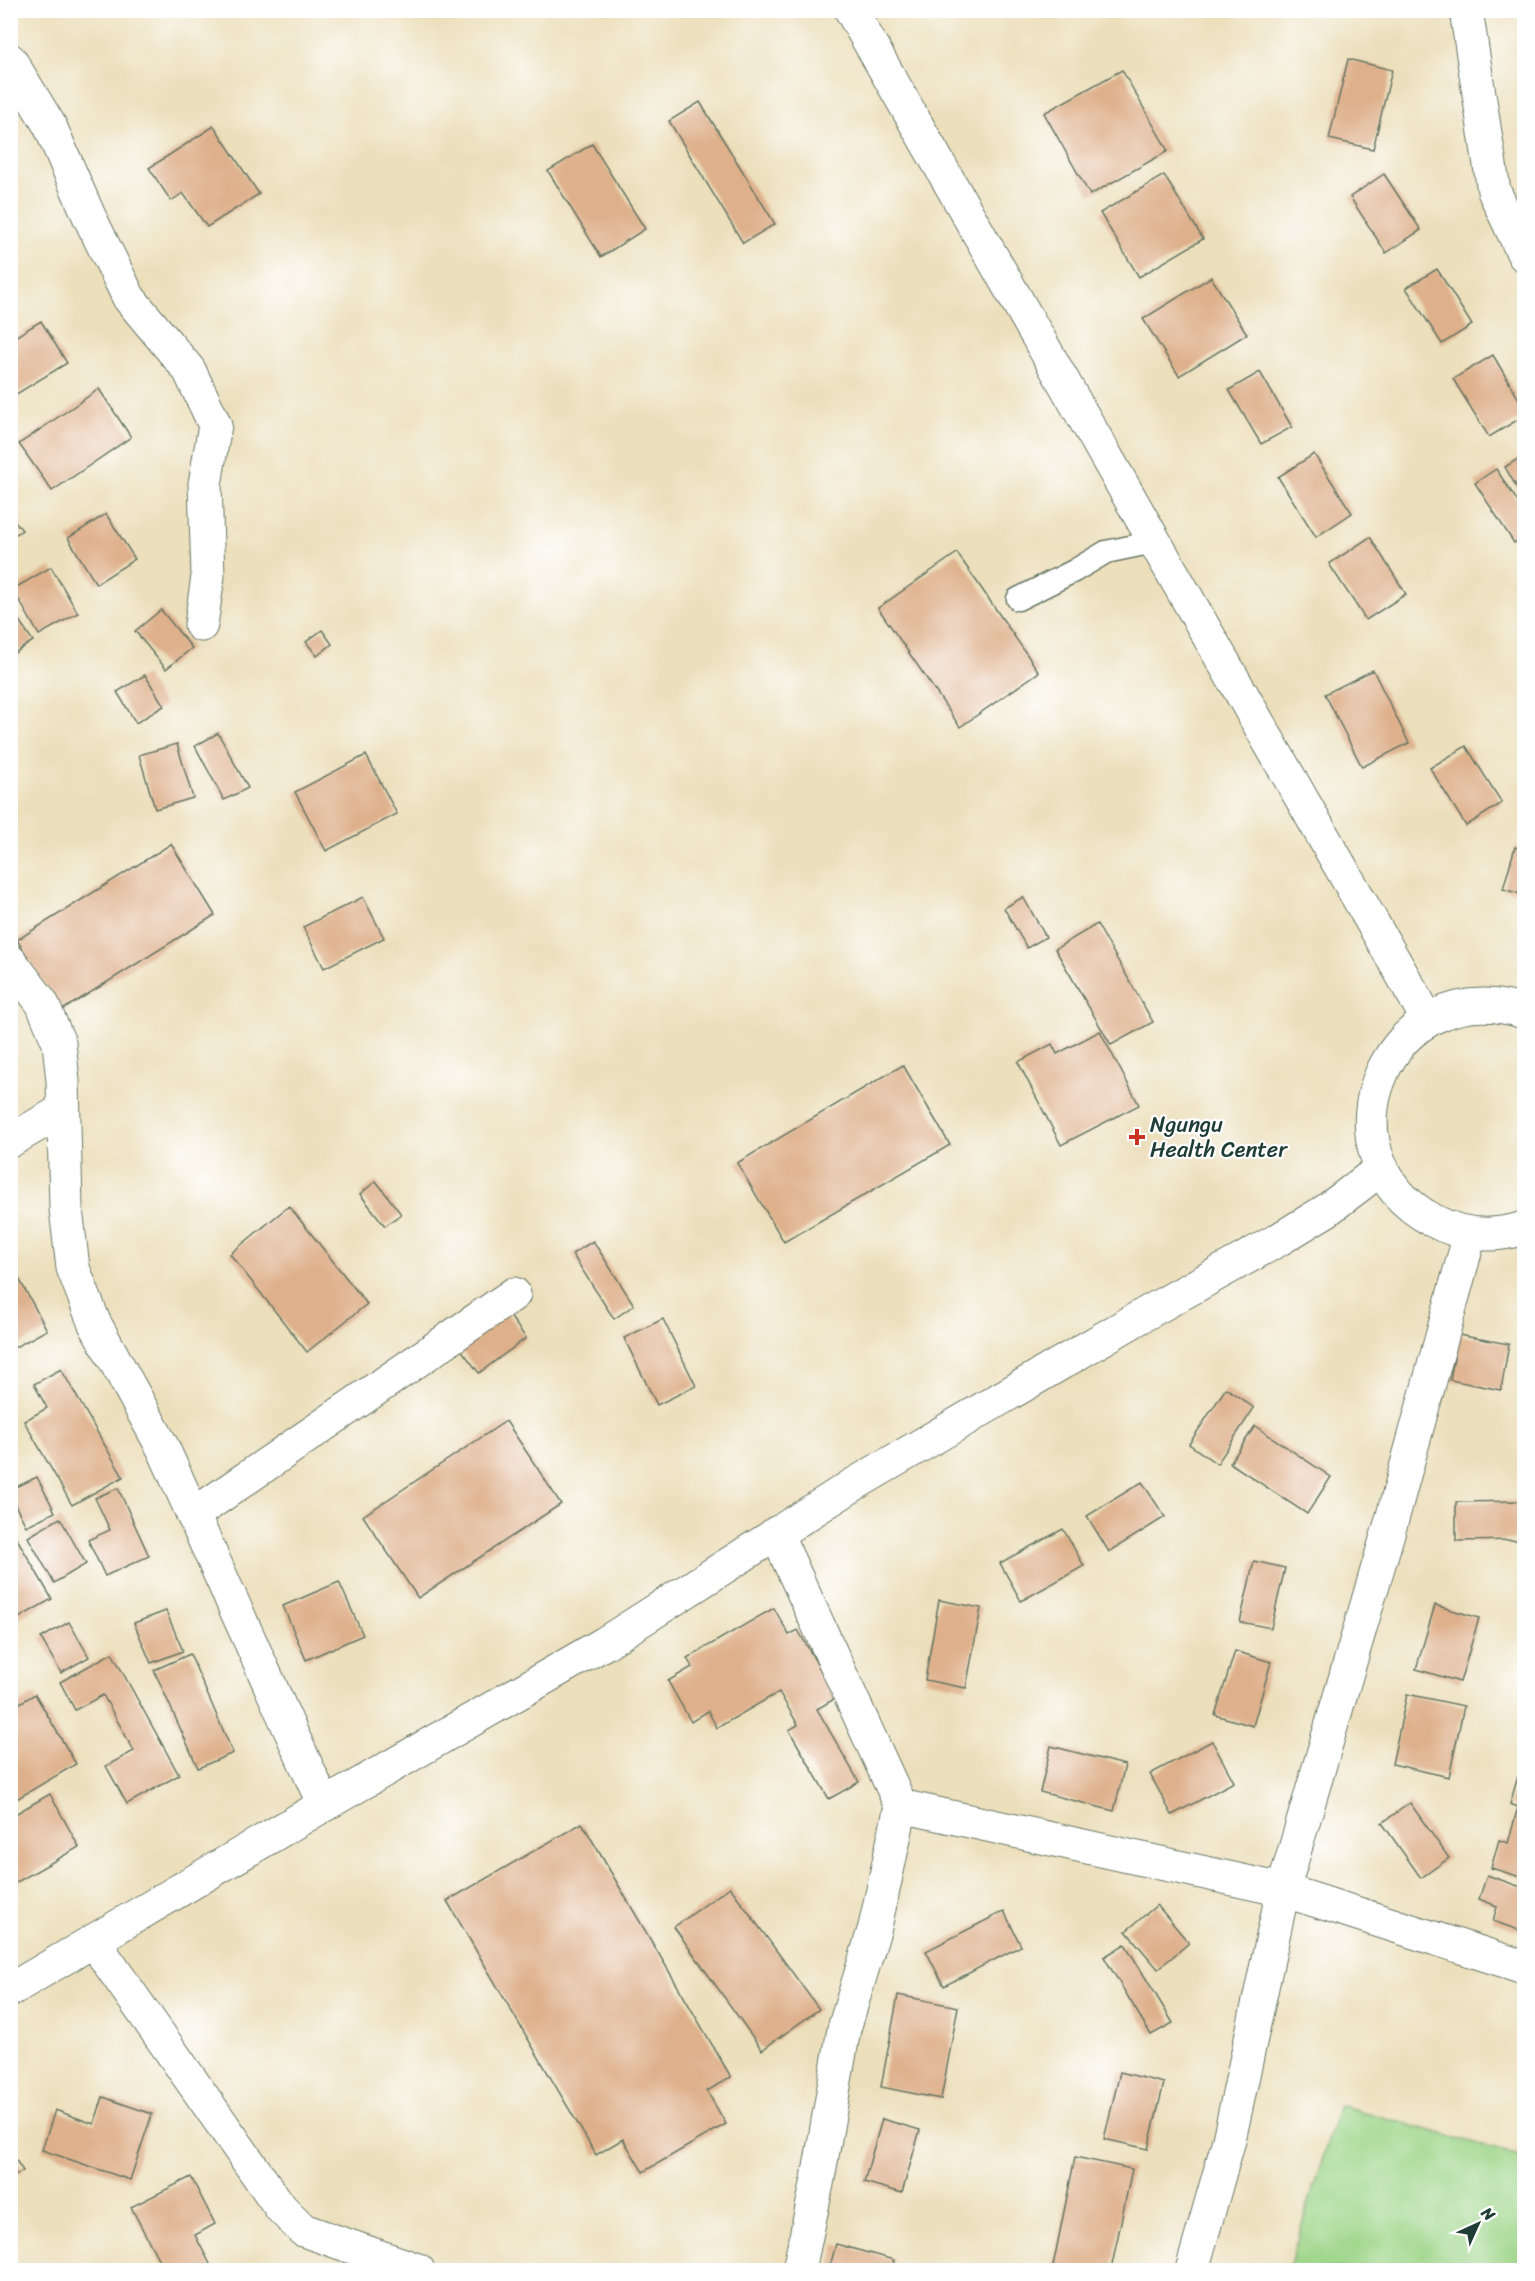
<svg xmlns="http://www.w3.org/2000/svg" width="1535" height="2281" viewBox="0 0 1535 2281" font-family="Sriracha,sans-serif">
<rect width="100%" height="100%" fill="#fff"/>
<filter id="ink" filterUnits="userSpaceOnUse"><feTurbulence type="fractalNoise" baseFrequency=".0167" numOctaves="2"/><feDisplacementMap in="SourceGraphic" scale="12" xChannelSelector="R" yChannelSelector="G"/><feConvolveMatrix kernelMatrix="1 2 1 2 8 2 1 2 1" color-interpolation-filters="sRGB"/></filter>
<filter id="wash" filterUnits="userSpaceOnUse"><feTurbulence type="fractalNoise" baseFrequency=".008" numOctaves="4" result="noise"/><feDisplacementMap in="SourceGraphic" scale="24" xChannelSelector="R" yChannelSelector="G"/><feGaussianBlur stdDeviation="1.35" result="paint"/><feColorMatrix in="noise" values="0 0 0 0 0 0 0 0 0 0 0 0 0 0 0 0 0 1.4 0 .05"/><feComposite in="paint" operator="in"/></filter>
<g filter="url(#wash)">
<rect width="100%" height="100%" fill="#ecdfbc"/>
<polygon fill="#9bd486" stroke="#5d885d" stroke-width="1.5" points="1339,2105 1524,2157 1524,2270 1288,2270"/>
<g id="blocks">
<g fill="#deb08b">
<polygon points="1348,59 1392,70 1373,149 1329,139"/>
<polygon points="1122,70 1168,151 1090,195 1044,113"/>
<polygon points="700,102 775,224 743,243 669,121"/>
<polygon points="214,126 259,194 207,227 183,193 171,201 149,168"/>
<polygon points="592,144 645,229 601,257 548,171"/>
<polygon points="1384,174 1421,230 1386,253 1350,197"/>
<polygon points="1164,175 1203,239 1139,277 1100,213"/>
<polygon points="1437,269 1472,325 1442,344 1406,288"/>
<polygon points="1211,277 1247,334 1179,376 1143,319"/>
<polygon points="41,321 67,363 10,398 10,340"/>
<polygon points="1493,355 1524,408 1524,416 1489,437 1453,379"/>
<polygon points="1260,372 1292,427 1261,444 1229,390"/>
<polygon points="99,389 131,437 52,491 19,444"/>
<polygon points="1314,454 1352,513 1316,537 1278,477"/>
<polygon points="1524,455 1524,500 1505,467"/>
<polygon points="1496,469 1524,511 1524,536 1514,543 1475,483"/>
<polygon points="106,514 135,559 96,584 68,538"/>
<polygon points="10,515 22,530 10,538"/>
<polygon points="1370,537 1406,594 1366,620 1329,564"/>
<polygon points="957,553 1039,672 960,727 878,608"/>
<polygon points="51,567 78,613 39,635 13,589"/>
<polygon points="10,607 33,641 10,656"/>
<polygon points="161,610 192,648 166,669 135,631"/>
<polygon points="322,630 332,644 317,656 306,642"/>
<polygon points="1373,670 1409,743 1362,767 1325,694"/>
<polygon points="145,675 164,706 136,723 117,692"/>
<polygon points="218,733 248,788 224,800 195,746"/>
<polygon points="177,744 193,798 155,809 139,755"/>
<polygon points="1466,746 1502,803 1466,826 1430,768"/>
<polygon points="366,755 397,814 326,851 295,792"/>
<polygon points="171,844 215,915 61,1011 17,940"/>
<polygon points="1515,847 1524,850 1524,895 1503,889"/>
<polygon points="363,897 384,938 324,968 303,927"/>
<polygon points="1023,897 1046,937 1027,948 1004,908"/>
<polygon points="1097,924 1153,1022 1111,1045 1055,949"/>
<polygon points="1100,1031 1139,1105 1061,1145 1018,1062 1052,1044 1057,1054"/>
<polygon points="903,1065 950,1145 784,1242 737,1163"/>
<polygon points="376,1181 401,1214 385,1226 360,1194"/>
<polygon points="289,1206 367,1304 307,1352 230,1254"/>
<polygon points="593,1241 634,1305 614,1319 572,1254"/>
<polygon points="10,1262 47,1330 10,1350"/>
<polygon points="504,1308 526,1338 479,1373 457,1344"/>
<polygon points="663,1319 696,1386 657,1405 624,1338"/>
<polygon points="1458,1335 1509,1344 1501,1390 1450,1380"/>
<polygon points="61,1369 123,1477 72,1505 24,1421 47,1408 34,1384"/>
<polygon points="1226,1388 1254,1408 1217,1464 1189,1444"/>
<polygon points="506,1421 561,1504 418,1598 363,1516"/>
<polygon points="1255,1426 1331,1477 1307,1514 1230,1463"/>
<polygon points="37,1477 55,1512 26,1526 10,1495 10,1490"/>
<polygon points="1142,1482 1165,1517 1109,1552 1087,1516"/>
<polygon points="118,1488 149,1556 105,1576 88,1540 110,1530 95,1498"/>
<polygon points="1524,1501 1524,1540 1456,1541 1456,1502"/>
<polygon points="60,1518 86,1564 54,1583 28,1537"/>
<polygon points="1063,1529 1084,1566 1021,1601 1000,1563"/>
<polygon points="13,1532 52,1599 10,1623 10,1534"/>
<polygon points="1254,1561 1285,1568 1271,1628 1240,1622"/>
<polygon points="339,1582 363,1635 306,1660 283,1606"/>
<polygon points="939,1600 981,1608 966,1688 925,1680"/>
<polygon points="1435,1605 1479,1618 1460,1682 1416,1669"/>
<polygon points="774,1608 789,1635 798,1630 836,1698 817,1709 859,1782 829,1799 789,1730 798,1725 779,1692 717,1728 708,1711 691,1722 668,1681 692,1667 687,1658"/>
<polygon points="166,1611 183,1651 151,1663 134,1623"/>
<polygon points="69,1622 89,1657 61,1673 41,1638"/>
<polygon points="1235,1651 1271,1662 1253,1726 1215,1715"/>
<polygon points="112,1653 179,1775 127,1804 106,1766 134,1751 103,1695 75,1710 60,1682"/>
<polygon points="190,1654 233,1753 198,1768 154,1670"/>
<polygon points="35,1694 76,1764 10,1803 10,1709"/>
<polygon points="1407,1694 1464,1706 1449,1777 1392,1764"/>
<polygon points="1212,1741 1234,1782 1172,1815 1150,1774"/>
<polygon points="1051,1746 1125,1765 1114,1811 1040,1792"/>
<polygon points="1518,1776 1524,1778 1524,1878 1491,1868 1499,1840 1508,1843 1518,1807 1510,1804"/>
<polygon points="50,1794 79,1847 10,1886 10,1817"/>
<polygon points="1410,1803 1449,1858 1421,1878 1382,1823"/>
<polygon points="582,1823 731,2077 707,2091 726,2124 643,2172 623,2139 596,2155 447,1901"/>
<polygon points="1487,1875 1524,1888 1524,1932 1493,1921 1497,1906 1479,1899"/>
<polygon points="730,1887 819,2009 762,2050 674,1927"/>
<polygon points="1157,1905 1189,1943 1158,1969 1126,1931"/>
<polygon points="1004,1911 1021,1946 944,1986 926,1951"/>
<polygon points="1125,1944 1173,2023 1151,2035 1104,1957"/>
<polygon points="898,1995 958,2007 941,2099 881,2087"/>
<polygon points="1120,2072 1164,2083 1148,2149 1104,2139"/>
<polygon points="103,2097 152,2114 130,2180 42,2150 55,2110 94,2124"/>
<polygon points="882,2119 920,2130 902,2193 864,2182"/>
<polygon points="10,2151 23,2171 10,2179"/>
<polygon points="1075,2157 1132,2169 1111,2270 1076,2270 1053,2266"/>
<polygon points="191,2177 215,2224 195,2235 212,2268 207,2270 164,2270 131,2207"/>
<polygon points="836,2244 894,2260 892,2270 829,2270"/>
</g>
</g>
</g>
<g filter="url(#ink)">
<use href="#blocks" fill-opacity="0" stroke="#677664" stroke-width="1.5"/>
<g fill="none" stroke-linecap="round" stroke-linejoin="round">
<g stroke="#677664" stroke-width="25">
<polyline id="lane" points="1018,599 1074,571 1106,552 1154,542"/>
</g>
<g stroke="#677664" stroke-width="35">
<g id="street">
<polyline points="851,10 1428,1020"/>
<polyline points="1466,10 1494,191 1524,255"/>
<polyline points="10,60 50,126 89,216 129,298 189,370 215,425 205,484 208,576 201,625"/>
<polyline points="10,961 42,1003 59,1043 63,1081 66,1209 73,1268 94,1322 163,1448 324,1805"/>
<path d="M1524,1012C1388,968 1310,1153 1432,1220C1461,1236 1493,1238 1524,1228"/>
<polyline points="10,1141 63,1110"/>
<polyline points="193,1515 514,1294"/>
<polyline points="776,1533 901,1806 875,1927 844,2029 818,2179 799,2270"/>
<polyline points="901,1806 1283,1890 1524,1967"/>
<polyline points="94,1942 281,2208 303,2230 418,2270"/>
<polyline points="10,1990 324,1805 605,1643 853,1485 1145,1314 1278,1240 1327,1210 1382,1168"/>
<polyline points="1192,2270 1229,2140 1283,1890 1391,1523 1470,1234"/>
</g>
</g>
<use href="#lane" stroke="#fff" stroke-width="22"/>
<use href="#street" stroke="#fff" stroke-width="33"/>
</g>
</g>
<path fill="#c8321e" stroke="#fff" stroke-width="2" d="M1134 1128h6v6h6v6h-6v6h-6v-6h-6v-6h6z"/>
<g text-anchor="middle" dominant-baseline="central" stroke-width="4.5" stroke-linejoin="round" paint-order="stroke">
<g font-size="22" fill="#1f3d34" stroke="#fff" text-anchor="start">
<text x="1150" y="1124">Ngungu<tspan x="1150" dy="25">Health Center</tspan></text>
</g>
</g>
<rect width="1535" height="2281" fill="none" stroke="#fff" stroke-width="36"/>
<g transform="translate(1478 2224) rotate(45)" stroke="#ffffff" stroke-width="4.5" paint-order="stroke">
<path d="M0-4.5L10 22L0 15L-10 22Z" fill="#1f3d34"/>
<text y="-9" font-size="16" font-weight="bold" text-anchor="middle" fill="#1f3d34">N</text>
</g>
</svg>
